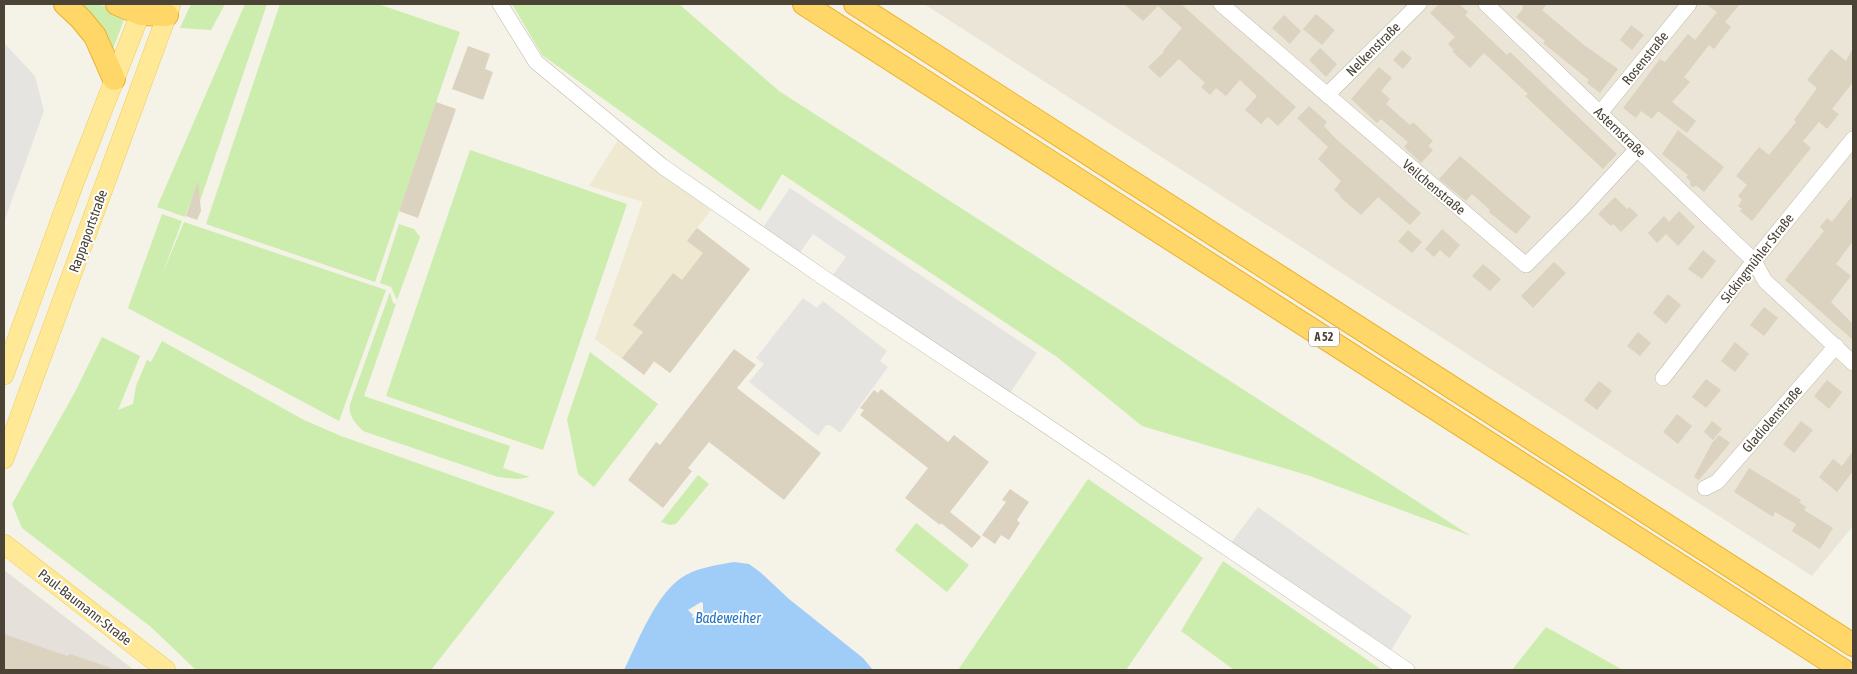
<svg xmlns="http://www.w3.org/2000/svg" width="1857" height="674" viewBox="0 0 1857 674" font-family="'Asap Condensed',sans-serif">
<rect width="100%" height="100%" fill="#f5f2e8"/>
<polygon fill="#eae5d6" points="924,4 1853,4 1853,526 1812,576"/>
<polygon fill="#e5e1da" points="4,570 134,670 4,670"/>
<polygon fill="#f0e9d1" points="618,140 711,210 697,228 750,269 670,373 654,362 644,375 595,339 643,202 589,186"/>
<g fill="#ccedad">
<polygon points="76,4 98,4 123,13 125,17 113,49"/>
<polygon points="191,4 225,4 211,30 180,28"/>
<polygon points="245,4 267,4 200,201 192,198 185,217 157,207"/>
<polygon points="280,4 378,4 460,32 375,282 206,224"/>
<polygon points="512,4 679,4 779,91 1471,536 1310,476 1142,426 1057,357 782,174 760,211 542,55"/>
<polygon points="470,150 627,204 543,450 386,396"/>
<polygon points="162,214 182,221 162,275 184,222 386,290 339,421 128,308"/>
<polygon points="399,224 414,229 420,237 397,300 391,287 380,283"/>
<path d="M390,292L393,303L396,304L364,396L510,446L503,468L530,477L518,479L498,477L363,431C355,423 348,415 350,404Z"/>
<polygon points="102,337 140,356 118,410 133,404 136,386 147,360 151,362 162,341 304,420 341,436 555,512 431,670 196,670 151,627 22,528 12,504 75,392"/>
<polygon points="590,352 658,404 594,487 578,474 567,419"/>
<polygon points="698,475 709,484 676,524 670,525 661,522"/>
<polygon points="1088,479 1203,558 1126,670 958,670"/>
<polygon points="916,523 969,565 947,592 895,550"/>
<polygon points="1223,561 1382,670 1234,670 1181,631"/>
<polygon points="1546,627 1623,670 1512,670"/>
</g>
<g fill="#e6e4e0">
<polygon points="4,43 35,76 44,111 4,222"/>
<polygon points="790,188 1037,353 1008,396 832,276 846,257 813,234 799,254 762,229"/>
<polygon points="803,298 817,308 823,301 887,351 880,361 888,367 840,433 830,425 826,425 818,436 749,382 764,364 756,358"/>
<polygon points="1258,507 1412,616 1390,652 1230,544"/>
</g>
<path fill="#a0cdf7" d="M734,562L749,564L760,572L789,599L863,658L873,670H624C638,642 657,590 686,575C700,567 718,565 734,562Z"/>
<polygon fill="#f5f2e8" points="701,602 703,603 703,618 701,619 696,616 694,618 692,617 693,615 688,610"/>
<g fill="#dbd2bf">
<polygon points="1124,4 1181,4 1296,107 1278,126 1268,117 1261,124 1245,110 1257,96 1240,80 1226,96 1216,88 1210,95 1201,87 1205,83 1179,59 1160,78 1148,67 1164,52 1163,51 1182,28 1158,6 1143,21"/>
<polygon points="1439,4 1459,4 1468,12 1465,15 1507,55 1510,52 1617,154 1603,169 1525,96 1528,94 1484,53 1470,68 1452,51 1454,50 1448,44 1455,37 1430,13"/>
<polygon points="1522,4 1547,4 1542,10 1584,45 1618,69 1600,93 1587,83 1589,80 1543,43 1545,41 1516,17 1523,9"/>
<polygon points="1706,4 1740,4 1725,22 1731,27 1714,49 1709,45 1684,77 1690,82 1672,102 1696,121 1687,133 1658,111 1652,119 1641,111 1636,118 1623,108 1660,59 1665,62 1688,34 1695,40 1717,12"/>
<polygon points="1316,14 1335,30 1322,45 1303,29"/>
<polygon points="1284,15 1301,31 1290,44 1272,28"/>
<polygon points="1631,25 1644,35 1632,50 1620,40"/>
<polygon points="468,46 490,54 485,69 493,72 483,100 452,89"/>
<polygon points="1320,48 1337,64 1326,77 1309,60"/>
<polygon points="1853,48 1853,82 1832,109 1839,114 1827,129 1819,122 1803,141 1811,148 1752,221 1740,211 1742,209 1738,206 1742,200 1738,196 1747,185 1736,176 1759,147 1769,155 1796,122 1794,120 1817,88 1807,80 1831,49 1846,61"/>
<polygon points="1402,50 1412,58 1403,69 1393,60"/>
<polygon points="1379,67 1392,78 1381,91 1390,99 1386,104 1410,125 1413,122 1433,141 1428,146 1433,150 1421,163 1404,147 1408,142 1381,119 1377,123 1351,99"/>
<polygon points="436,102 456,109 418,218 399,211"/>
<polygon points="1309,106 1327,122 1324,126 1335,138 1421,213 1410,225 1378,197 1361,215 1340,197 1341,196 1334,190 1341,181 1318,159 1328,147 1297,118"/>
<polygon points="1678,130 1724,167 1704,192 1697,186 1691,187 1690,181 1686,177 1688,175 1662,154"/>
<polygon points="1460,156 1531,217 1516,234 1489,212 1490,210 1472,194 1466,201 1439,179"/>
<polygon points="198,181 201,211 197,220 186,216"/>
<polygon points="1853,195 1853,241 1836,264 1851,276 1831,302 1853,324 1853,340 1785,280 1824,231 1820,227 1827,218 1832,222"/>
<polygon points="1615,197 1627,209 1629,207 1638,215 1621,232 1613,224 1611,226 1598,214"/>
<polygon points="1679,211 1695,227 1678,246 1666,234 1657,243 1648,233 1664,216 1669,222"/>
<polygon points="697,228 750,269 670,373 654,361 644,375 622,358 643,332 633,325 673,273 682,280 703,253 687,241"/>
<polygon points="1442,229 1460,245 1449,258 1440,250 1434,257 1425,249"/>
<polygon points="1408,230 1422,242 1412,253 1398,241"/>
<polygon points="1703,250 1716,261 1702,279 1688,269"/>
<polygon points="1554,262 1566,273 1533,308 1521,296"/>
<polygon points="1483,264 1501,279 1490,291 1472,276"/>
<polygon points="1668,294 1681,305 1666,324 1653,313"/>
<polygon points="1764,307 1778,318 1764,336 1750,325"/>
<polygon points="1638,332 1651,343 1640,356 1627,346"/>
<polygon points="1735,342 1749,354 1735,372 1721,361"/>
<polygon points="734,349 756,365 737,388 821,453 784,500 709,442 688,468 692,471 663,508 628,480 656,442 660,445"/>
<polygon points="1706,379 1721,390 1706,408 1692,397"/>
<polygon points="1827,380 1842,392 1829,409 1814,396"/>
<polygon points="1599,381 1612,391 1597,410 1584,400"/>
<polygon points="881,389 948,442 954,435 989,462 950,512 981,537 972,548 941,523 940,525 905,498 928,468 860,415 864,410 860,408 874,390 878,393"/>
<polygon points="1677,414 1692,426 1678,444 1663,432"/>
<polygon points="1712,421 1722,429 1713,440 1704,432"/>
<polygon points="1801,421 1813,430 1794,453 1783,444"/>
<polygon points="1719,435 1730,443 1699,480 1694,477 1712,443"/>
<polygon points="1853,451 1853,471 1837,492 1819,477 1833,459 1842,466"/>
<polygon points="1749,468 1801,500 1799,502 1806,507 1804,510 1833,528 1820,549 1792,531 1796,524 1775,512 1773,517 1734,492"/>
<polygon points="1010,489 1029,502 1017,520 1020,523 1009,540 1001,535 995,544 982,535 1006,502 1002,500"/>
<polygon points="4,634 67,656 70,654 111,668 111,670 4,670"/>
</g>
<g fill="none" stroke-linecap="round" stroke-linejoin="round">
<g stroke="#c2bbaa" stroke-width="16">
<g id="minor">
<polyline points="500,4 536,62 662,166 824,278 1028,413 1407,670"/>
<polyline points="1221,4 1526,265 1580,211 1637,149"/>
<polyline points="1486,4 1754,261 1765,281 1853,363"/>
<polyline points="1327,95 1419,4"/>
<polyline points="1600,113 1689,4"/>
<polyline points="1663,378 1754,261 1853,139"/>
<polyline points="1705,488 1717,482 1836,346"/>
</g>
</g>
<g stroke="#eecd5d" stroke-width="20">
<g id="major">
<polyline points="4,375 74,183 144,4"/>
<polyline points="4,459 171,4"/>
<polyline points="4,544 166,670"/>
</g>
</g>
<g stroke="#ebb22c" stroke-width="24">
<g id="highway">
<polyline points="65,4 81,19 95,36 114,79"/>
<polyline points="117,4 141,14 167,15"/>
<polyline points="804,4 1843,670"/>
<polyline points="855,4 1853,645"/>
</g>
</g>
<use href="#minor" stroke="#fff" stroke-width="15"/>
<use href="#major" stroke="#ffe997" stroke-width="19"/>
<use href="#highway" stroke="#ffd769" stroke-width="22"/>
</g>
<g text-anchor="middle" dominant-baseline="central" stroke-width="4" stroke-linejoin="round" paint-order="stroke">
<rect fill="#fff" stroke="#807b72" stroke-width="1" x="1309" y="327.5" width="30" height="19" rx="4"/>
<g font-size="12" font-weight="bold" fill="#4a4336">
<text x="1324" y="337">A 52</text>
</g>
<g font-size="14" fill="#4a4336" stroke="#fff">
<text transform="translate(1373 49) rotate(-45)">Nelkenstraße</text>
<text transform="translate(1645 58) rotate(-51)">Rosenstraße</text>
<text transform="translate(1620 132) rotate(44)">Asternstraße</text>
<text transform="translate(1434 187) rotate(40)">Veilchenstraße</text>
<text transform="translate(88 231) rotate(-70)">Rappaportstraße</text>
<text transform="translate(1757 258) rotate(-52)">Sickingmühler Straße</text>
<text transform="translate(1772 419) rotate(-49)">Gladiolenstraße</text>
<text transform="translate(85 607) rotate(38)">Paul-Baumann-Straße</text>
</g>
<g font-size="15" font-style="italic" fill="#2474c0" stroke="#fff">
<text x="728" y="617">Badeweiher</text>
</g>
</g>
<rect width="1857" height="674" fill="none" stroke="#4a4336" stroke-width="10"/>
</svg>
